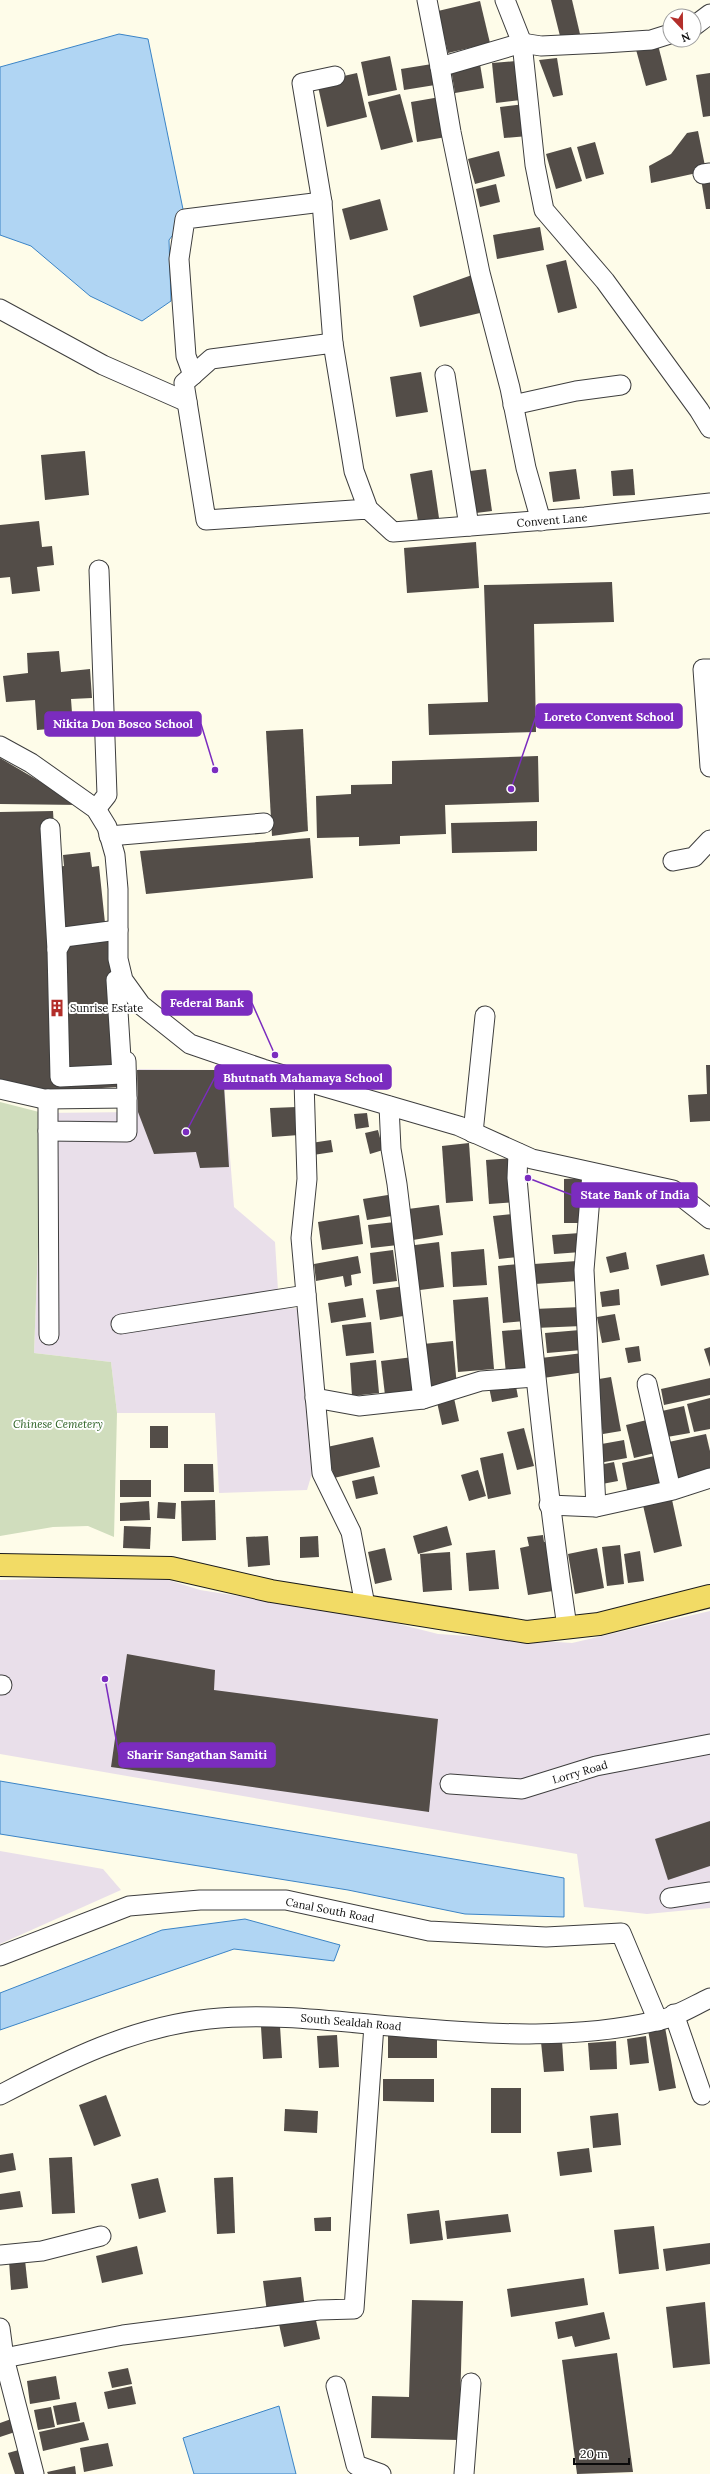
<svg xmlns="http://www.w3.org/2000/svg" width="710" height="2474" viewBox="0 0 710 2474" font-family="Lora,serif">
<rect width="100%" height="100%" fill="#fefce9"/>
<g fill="#e9dfea">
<polygon points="138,1069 223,1070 234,1207 275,1242 278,1290 271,1309 300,1308 313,1470 307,1490 219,1493 215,1413 117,1413 111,1362 34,1353 43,1113 137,1112"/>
<polygon points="153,1575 200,1590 371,1617 438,1634 572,1643 710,1611 710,1908 647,1914 584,1907 577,1854 0,1754 0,1580"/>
<polygon points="0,1851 103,1869 121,1890 0,1944"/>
</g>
<polygon fill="#d0ddbd" points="0,1102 43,1113 34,1353 111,1362 117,1413 114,1537 88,1526 53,1527 0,1536"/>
<g fill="#b0d5f3" stroke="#3b84c6">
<polygon points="119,34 148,39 185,219 169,240 171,301 142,321 90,296 31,246 0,235 0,67"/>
<polygon points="0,1781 564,1878 564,1917 465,1914 348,1890 0,1834"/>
<polygon points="245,1919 340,1945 334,1961 234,1949 0,2030 0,1993 162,1930"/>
<polygon points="279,2406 296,2474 194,2474 183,2438"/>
</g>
<g fill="#534d48">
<polygon points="551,0 572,0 580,34 561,40"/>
<polygon points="480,1 490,43 448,53 438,11"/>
<polygon points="657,41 667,80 646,86 635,46"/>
<polygon points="390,56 397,90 368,96 361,62"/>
<polygon points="557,58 563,95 553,97 539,60"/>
<polygon points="516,61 521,100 496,103 492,63"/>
<polygon points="432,64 435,85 404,90 401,69"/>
<polygon points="480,64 484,88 455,93 451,69"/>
<polygon points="357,73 367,117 327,127 317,82"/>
<polygon points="710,73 710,116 703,117 696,75"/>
<polygon points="400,94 413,142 381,150 368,102"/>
<polygon points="440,97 446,137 417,142 411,102"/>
<polygon points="525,104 528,136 504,138 500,107"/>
<polygon points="698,131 706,171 651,183 649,166 671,154 687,133"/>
<polygon points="595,142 604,174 586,179 577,147"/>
<polygon points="571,147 582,181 556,189 546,154"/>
<polygon points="499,151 505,176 475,184 468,159"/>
<polygon points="710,177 710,209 706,209 701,179"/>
<polygon points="496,184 500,202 480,207 476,189"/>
<polygon points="380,199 388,230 350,240 342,209"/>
<polygon points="540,227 544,250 497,259 493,235"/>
<polygon points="566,260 577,308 558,313 546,265"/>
<polygon points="472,275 480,313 420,327 413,296"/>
<polygon points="421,372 428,412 396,417 390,377"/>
<polygon points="85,451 89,495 45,500 41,455"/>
<polygon points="486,469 492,511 476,513 470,471"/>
<polygon points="576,469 580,499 553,502 549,472"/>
<polygon points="633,469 635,495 613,496 611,471"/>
<polygon points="432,470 439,518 418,521 410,474"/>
<polygon points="39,521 42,547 52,546 54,565 37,567 40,591 12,594 10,577 0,578 0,525"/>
<polygon points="476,542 479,588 407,593 404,548"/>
<polygon points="612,582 614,622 534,624 536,732 429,735 428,704 488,702 484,585"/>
<polygon points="59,651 61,672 90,669 92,698 71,699 73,727 37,730 35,700 6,702 3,676 28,673 27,653"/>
<polygon points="303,729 308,831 272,836 266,731"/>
<polygon points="538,756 539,802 445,805 446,834 400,836 400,844 359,846 359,837 317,838 316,796 351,794 351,785 392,784 392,761"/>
<polygon points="0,758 80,805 0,804"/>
<polygon points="53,811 60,930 110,926 117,1087 41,1092 0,1085 0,812"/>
<polygon points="537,821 537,851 452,853 451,823"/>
<polygon points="310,838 313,878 146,894 140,851"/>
<polygon points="90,852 92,867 99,866 105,923 64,928 58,867 64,866 63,855"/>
<polygon points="706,1065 710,1065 710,1121 690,1122 688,1095 707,1094"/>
<polygon points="137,1070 223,1070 229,1167 200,1168 196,1152 154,1154 138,1112"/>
<polygon points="297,1107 299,1135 272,1137 270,1108"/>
<polygon points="367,1113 369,1127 356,1129 354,1114"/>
<polygon points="378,1130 383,1150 370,1154 365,1133"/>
<polygon points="331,1140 333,1152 313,1155 311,1143"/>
<polygon points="469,1143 473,1201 446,1203 442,1146"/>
<polygon points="512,1158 515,1202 489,1204 486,1160"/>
<polygon points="584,1178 584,1223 564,1223 564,1179"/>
<polygon points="394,1194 398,1215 367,1220 363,1199"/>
<polygon points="439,1205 443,1235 413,1240 408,1209"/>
<polygon points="513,1214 518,1257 499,1259 493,1216"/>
<polygon points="359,1215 363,1244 322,1250 318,1222"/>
<polygon points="395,1222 398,1245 371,1248 368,1225"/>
<polygon points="580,1233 581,1252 554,1254 552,1235"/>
<polygon points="439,1242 444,1287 412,1291 407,1246"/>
<polygon points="484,1249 487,1285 453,1287 451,1252"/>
<polygon points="393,1250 397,1281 373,1284 370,1253"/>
<polygon points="626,1252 629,1269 610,1273 606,1257"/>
<polygon points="704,1254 709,1275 661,1286 656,1265"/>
<polygon points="358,1256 361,1273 351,1275 352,1285 345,1287 343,1276 316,1281 314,1264"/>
<polygon points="577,1261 578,1281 535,1284 534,1264"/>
<polygon points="519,1264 525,1321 503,1323 498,1266"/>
<polygon points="405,1286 409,1315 380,1320 376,1290"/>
<polygon points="619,1289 620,1305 602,1307 600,1292"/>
<polygon points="488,1297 494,1369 458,1372 453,1300"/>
<polygon points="363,1298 366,1317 331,1323 328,1303"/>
<polygon points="581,1307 582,1326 535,1328 534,1309"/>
<polygon points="615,1314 620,1340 602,1343 597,1317"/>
<polygon points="371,1322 374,1353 346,1356 342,1325"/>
<polygon points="527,1329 530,1372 506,1374 502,1331"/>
<polygon points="580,1330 582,1350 547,1353 545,1333"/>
<polygon points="453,1341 457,1387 427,1390 423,1344"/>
<polygon points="639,1346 641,1361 628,1363 625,1348"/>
<polygon points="710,1347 710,1367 704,1349"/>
<polygon points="583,1353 585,1372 543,1378 541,1358"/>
<polygon points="413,1357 417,1391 385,1395 381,1361"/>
<polygon points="376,1360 379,1393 352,1396 350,1363"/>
<polygon points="611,1377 621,1431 603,1434 593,1380"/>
<polygon points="710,1378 710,1395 664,1405 661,1389"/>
<polygon points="515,1381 518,1397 492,1402 489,1387"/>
<polygon points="454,1398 459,1421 442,1425 437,1402"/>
<polygon points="710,1398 710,1429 694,1432 687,1404"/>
<polygon points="684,1406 690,1433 667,1437 662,1411"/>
<polygon points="651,1419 659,1452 634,1458 626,1425"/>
<rect x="150" y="1426" width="18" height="22"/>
<polygon points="524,1428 534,1466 517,1470 507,1432"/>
<polygon points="706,1434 710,1451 710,1471 672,1480 664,1443"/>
<polygon points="373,1437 380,1467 334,1478 327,1447"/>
<polygon points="624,1440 627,1458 599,1463 596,1445"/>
<polygon points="503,1453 511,1494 488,1499 480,1458"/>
<polygon points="659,1455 666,1487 628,1495 622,1463"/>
<polygon points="614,1462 618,1481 602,1484 599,1465"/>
<polygon points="184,1464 213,1464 214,1492 184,1492"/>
<polygon points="478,1470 486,1496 469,1501 461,1475"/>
<polygon points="374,1476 378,1494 356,1499 352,1481"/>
<rect x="120" y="1480" width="31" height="17"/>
<polygon points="671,1495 682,1546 654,1553 642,1501"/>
<polygon points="215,1500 216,1540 182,1541 181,1501"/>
<polygon points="149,1501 150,1520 120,1521 120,1503"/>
<polygon points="158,1502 176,1503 175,1519 157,1518"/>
<polygon points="124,1526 151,1527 150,1549 123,1548"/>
<polygon points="447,1526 452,1545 418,1554 413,1536"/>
<polygon points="543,1535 544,1542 551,1541 559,1590 528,1595 520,1548 529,1546 527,1537"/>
<polygon points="268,1536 270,1565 248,1567 246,1537"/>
<polygon points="318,1536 319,1557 300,1558 300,1537"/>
<polygon points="620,1545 624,1584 607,1586 602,1547"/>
<polygon points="385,1548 392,1580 375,1584 368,1552"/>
<polygon points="597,1548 604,1588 575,1594 568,1554"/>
<polygon points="495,1550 499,1589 469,1591 466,1553"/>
<polygon points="640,1551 644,1581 628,1583 624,1554"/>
<polygon points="450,1552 452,1590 423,1592 420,1554"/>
<polygon points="127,1654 215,1670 214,1690 438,1719 429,1812 111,1767"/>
<polygon points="710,1821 710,1866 668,1880 655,1839"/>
<polygon points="280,2026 282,2058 263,2059 261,2027"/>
<polygon points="665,2027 676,2088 659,2091 648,2030"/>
<polygon points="337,2035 339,2067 319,2068 317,2036"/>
<polygon points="437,2035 437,2058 388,2058 388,2036"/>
<polygon points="646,2036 649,2063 630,2065 627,2039"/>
<polygon points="562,2041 564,2071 544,2072 541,2042"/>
<polygon points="616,2041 617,2069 590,2070 588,2043"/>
<polygon points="383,2079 434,2079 434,2102 383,2101"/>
<rect x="491" y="2088" width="30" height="45"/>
<polygon points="106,2095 121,2136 94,2146 79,2105"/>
<polygon points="285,2109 318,2111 317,2133 284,2131"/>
<polygon points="618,2113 621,2145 593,2148 590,2116"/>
<polygon points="589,2148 592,2172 560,2176 557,2152"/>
<polygon points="13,2153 16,2170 0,2173 0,2155"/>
<polygon points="72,2157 75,2213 52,2214 49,2158"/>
<polygon points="233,2177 235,2233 217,2234 214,2178"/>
<polygon points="158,2178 166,2212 139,2219 131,2184"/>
<polygon points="20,2191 23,2207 0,2210 0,2194"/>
<polygon points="439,2210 443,2240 410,2244 407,2214"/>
<polygon points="508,2214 511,2232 447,2239 445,2221"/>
<polygon points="331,2217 331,2231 315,2231 314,2218"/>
<polygon points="654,2226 659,2269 619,2274 614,2230"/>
<polygon points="710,2243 710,2264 666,2271 663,2249"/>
<polygon points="137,2246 143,2274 102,2283 96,2256"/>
<polygon points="25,2260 28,2288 11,2290 9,2261"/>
<polygon points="301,2277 305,2308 267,2312 263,2281"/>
<polygon points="584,2278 588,2305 511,2317 507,2289"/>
<polygon points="412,2300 463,2301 459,2440 371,2438 372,2396 409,2397"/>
<polygon points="705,2302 710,2364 673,2368 666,2307"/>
<polygon points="604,2312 610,2339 575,2347 572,2336 558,2339 555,2322"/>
<polygon points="315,2316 320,2339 284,2347 279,2324"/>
<polygon points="617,2353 633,2472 577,2474 562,2360"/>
<polygon points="128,2368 132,2384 112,2388 108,2372"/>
<polygon points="56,2376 60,2399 30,2404 27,2381"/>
<polygon points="132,2386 136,2404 108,2409 104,2392"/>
<polygon points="76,2402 80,2421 57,2425 53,2406"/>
<polygon points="51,2407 55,2427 38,2430 34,2410"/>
<polygon points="14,2418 18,2431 0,2437 0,2423"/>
<polygon points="84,2422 89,2440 43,2451 39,2432"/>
<polygon points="108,2443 113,2466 84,2472 80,2448"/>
<polygon points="22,2449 30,2474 15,2474 8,2453"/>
<polygon points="75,2466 76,2474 48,2474 47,2472"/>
</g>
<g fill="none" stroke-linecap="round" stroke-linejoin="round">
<g stroke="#3e3e3e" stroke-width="21">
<g id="minor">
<polyline points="427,0 440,67"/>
<polyline points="505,0 522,43 535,165 544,210 605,281 699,410 710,428"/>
<polyline points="694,26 710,14"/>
<polyline points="703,174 710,173"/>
<polyline points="0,309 103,365 187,402"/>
<polyline points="333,343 322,202 302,83 335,76"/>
<polyline points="193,375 186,356 179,259 185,219 322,202"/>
<polyline points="445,375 469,526"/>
<polyline points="513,405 576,391 621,385"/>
<polyline points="368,509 206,520 184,383 211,359 333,343 354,471 368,509 393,532 585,517 710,503"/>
<polyline points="541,521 526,468 510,388 480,273 451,132 440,67 522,43 541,46 604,43 651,40 670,34"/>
<polyline points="710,669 703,669 710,767"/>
<polyline points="0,746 31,763 96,809 107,827 115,855 118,889 118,959 123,980 141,1005 190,1044 263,1069 459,1126 532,1159 673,1190 710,1219"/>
<polyline points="96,809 107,795 99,570"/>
<polyline points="50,828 57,950"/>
<polyline points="109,836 264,823"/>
<polyline points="673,861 694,857 710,840"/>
<polyline points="116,980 122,1074 60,1077 57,950 64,937 118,930"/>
<polyline points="304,1081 307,1179 301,1238 322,1473 351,1532 365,1605"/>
<polyline points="0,1089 44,1099 127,1098 126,1061"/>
<polyline points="48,1099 48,1131 127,1132 127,1098"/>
<polyline points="389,1106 391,1149 397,1184 423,1399"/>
<polyline points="48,1131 49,1335"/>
<polyline points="473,1133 485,1016"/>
<path d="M518,1153L517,1178C530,1328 545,1478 567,1627"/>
<polyline points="592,1173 584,1270 596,1507"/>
<polyline points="121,1324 306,1295"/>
<polyline points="647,1384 671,1490"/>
<polyline points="315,1398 359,1406 423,1399 481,1381 535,1377"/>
<polyline points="549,1505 596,1507 673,1490 710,1478"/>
<polyline points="0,1685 2,1685"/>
<polyline points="450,1784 522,1789 596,1766 710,1744"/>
<polyline points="670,1898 710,1892"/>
<polyline points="0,1956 129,1906 200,1900 286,1900 429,1931 546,1937 621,1933 658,2021"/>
<polyline points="674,2014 702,2095"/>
<path d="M0,2095C67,2060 133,2027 209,2019C278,2012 346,2023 415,2028C495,2035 577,2039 656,2021C674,2018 693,2006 710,1998"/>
<polyline points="0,2255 42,2251 101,2236"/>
<polyline points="0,2328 4,2358 34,2474"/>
<polyline points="4,2358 123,2335 319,2310 354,2309 374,2025"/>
<polyline points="336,2386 356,2465 381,2474"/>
<polyline points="464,2474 471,2383"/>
</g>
</g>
<g stroke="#1c1c1c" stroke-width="24">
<polyline id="major" points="0,1565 171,1568 271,1591 527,1632 599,1624 710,1596"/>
</g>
<use href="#minor" stroke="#fff" stroke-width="19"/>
<use href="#major" stroke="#f2db65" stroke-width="22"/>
</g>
<defs>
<g id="building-bare" transform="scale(1.38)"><path d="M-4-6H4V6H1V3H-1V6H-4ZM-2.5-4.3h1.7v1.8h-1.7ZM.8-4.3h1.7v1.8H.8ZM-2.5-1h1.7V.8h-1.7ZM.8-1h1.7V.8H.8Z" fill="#b32e2a" stroke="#fff" stroke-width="2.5" paint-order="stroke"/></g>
</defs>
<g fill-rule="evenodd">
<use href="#building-bare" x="57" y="1008"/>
</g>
<g text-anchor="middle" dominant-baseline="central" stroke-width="4" stroke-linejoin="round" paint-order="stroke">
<g font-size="11" fill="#0b0b0b" stroke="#fff">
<text transform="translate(552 520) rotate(-5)">Convent Lane</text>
<text transform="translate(580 1772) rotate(-16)">Lorry Road</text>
<text transform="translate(330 1910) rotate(11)">Canal South Road</text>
<text transform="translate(351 2022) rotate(5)">South Sealdah Road</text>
</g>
<g font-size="11" fill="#0b0b0b" stroke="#fff" text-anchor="start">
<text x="70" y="1008">Sunrise Estate</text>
</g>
<g font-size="11" font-style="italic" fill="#275e1f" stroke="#fff">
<text x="58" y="1424">Chinese Cemetery</text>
</g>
</g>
<path fill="none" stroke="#7b2cbf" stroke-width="1.5" d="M511 789L536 716M215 770L201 724M275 1055L252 1003M186 1132L215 1077M528 1178L572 1195M105 1679L119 1755"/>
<g fill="#7b2cbf" stroke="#fff" stroke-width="1.5">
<circle cx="511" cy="789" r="4"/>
<circle cx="215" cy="770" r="4"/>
<circle cx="275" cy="1055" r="4"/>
<circle cx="186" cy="1132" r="4"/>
<circle cx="528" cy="1178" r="4"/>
<circle cx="105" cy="1679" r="4"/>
</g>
<g fill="#7b2cbf" stroke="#7b2cbf" stroke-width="1.5">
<rect x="536" y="704" width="146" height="24" rx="4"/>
<rect x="45" y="712" width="156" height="24" rx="4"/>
<rect x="162" y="991" width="90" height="24" rx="4"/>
<rect x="215" y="1065" width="176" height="24" rx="4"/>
<rect x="572" y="1183" width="125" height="24" rx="4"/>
<rect x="119" y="1743" width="156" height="24" rx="4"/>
</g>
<g font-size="12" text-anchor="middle" font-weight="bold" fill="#fff">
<text x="609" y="721">Loreto Convent School</text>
<text x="123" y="728">Nikita Don Bosco School</text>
<text x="207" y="1007">Federal Bank</text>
<text x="303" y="1082">Bhutnath Mahamaya School</text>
<text x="635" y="1199">State Bank of India</text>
<text x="197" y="1759">Sharir Sangathan Samiti</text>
</g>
<g transform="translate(682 28) rotate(158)"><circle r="19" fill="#ffffff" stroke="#9d9d9d"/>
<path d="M0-3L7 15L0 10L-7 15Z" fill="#b32e2a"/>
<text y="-6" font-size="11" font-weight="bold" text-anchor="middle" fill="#0b0b0b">N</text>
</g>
<path d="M574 2458v6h55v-6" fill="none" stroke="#0b0b0b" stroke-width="2"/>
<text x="580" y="2458" font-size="12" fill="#0b0b0b" stroke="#ffffff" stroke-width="3" paint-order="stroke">20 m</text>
</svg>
